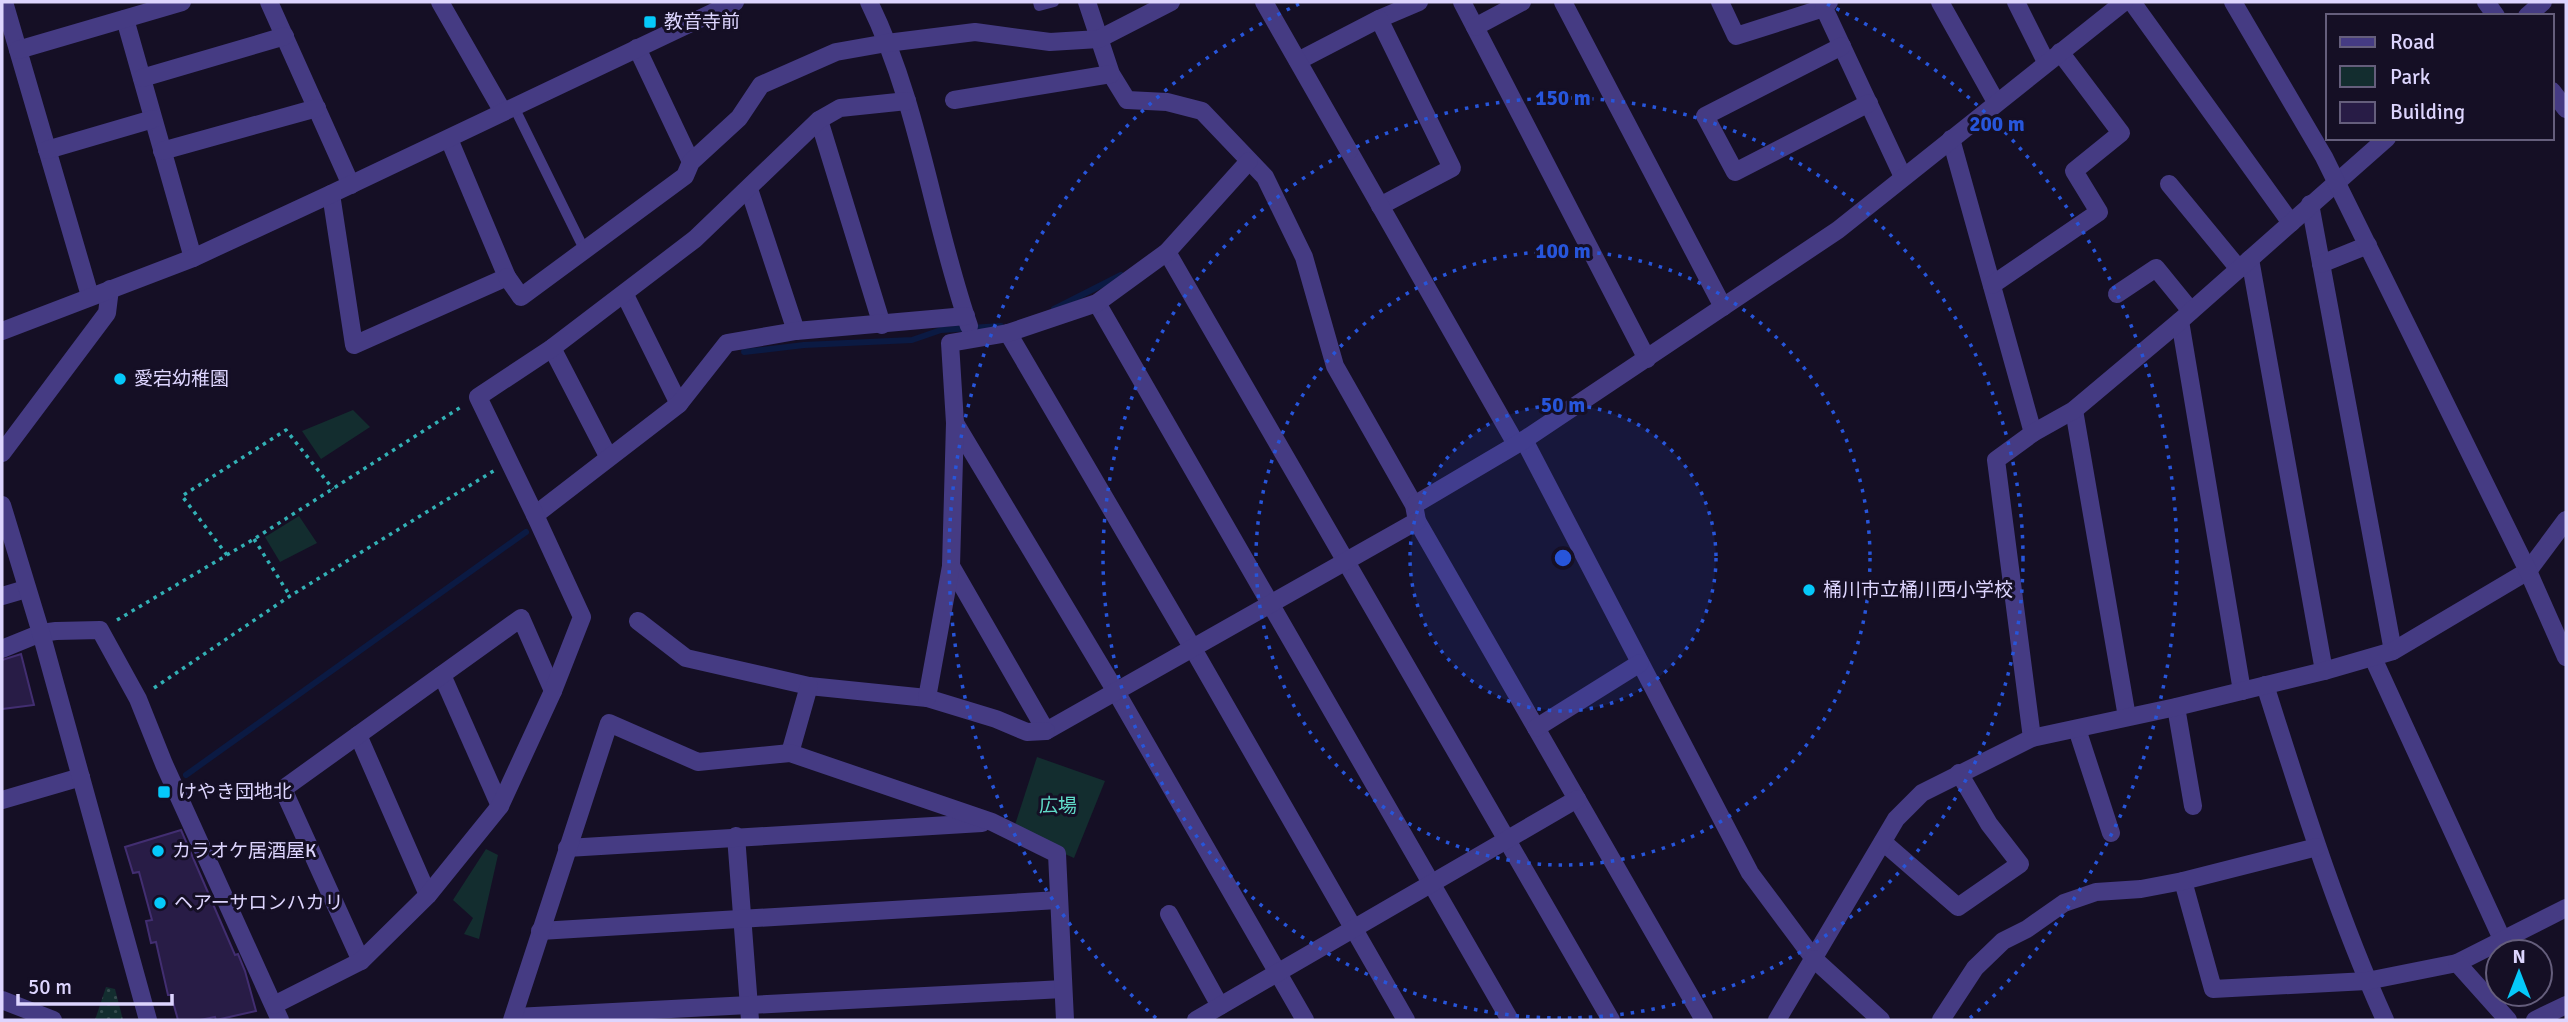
<svg xmlns="http://www.w3.org/2000/svg" width="2568" height="1022" viewBox="0 0 2568 1022" font-family="Signika,'Noto Sans JP',sans-serif">
<defs>
<pattern id="grass-dots" width="8" height="8" patternUnits="userSpaceOnUse" patternTransform="scale(1.75)"><rect width="8" height="8" fill="#132d2f"/><path d="M2 2h.1M6 6h.1" fill="none" stroke="#354b4e" stroke-width="1.8" stroke-linecap="round"/></pattern>
</defs>
<rect width="100%" height="100%" fill="#150f25"/>
<polygon fill="url(#grass-dots)" points="106,987 115,989 123,1020 95,1020"/>
<g fill="#132d2f">
<polygon points="353,410 370,427 321,459 302,431"/>
<polygon points="299,516 317,543 280,562 265,537"/>
<polygon points="1037,757 1105,781 1074,858 1013,831"/>
<polygon points="486,849 498,855 479,939 464,934 473,918 453,900"/>
</g>
<g fill="none" stroke-linecap="round" stroke-linejoin="round">
<g stroke="#0b1a43" stroke-width="6">
<polyline points="1054,309 1121,275"/>
<polyline points="744,352 804,345 912,340 941,330 1001,326"/>
<polyline points="186,775 526,532"/>
</g>
</g>
<g fill="#281c46" stroke="#422e71" stroke-width="2">
<polygon points="21,654 34,705 2,709 2,660"/>
<polygon points="181,830 235,955 238,954 245,971 256,1011 216,1020 215,1017 200,1020 178,1020 171,995 168,995 156,942 151,943 146,921 152,920 139,872 133,873 125,847"/>
</g>
<g fill="none" stroke-linecap="round" stroke-linejoin="round">
<g stroke="#32b0b5" stroke-width="3.5" stroke-dasharray="3.5 5" stroke-linecap="butt">
<polyline points="254,539 290,596"/>
<polyline points="227,555 182,496 286,430 333,489"/>
<polyline points="117,620 254,539 461,407"/>
<polyline points="154,688 290,596 495,470"/>
</g>
<g stroke="#453b83" stroke-width="10">
<polyline points="1038,2 1039,6 1054,2"/>
<polyline points="514,107 585,251"/>
</g>
<g stroke="#453b83" stroke-width="18">
<polyline points="4,2 90,296"/>
<polyline points="269,2 351,185"/>
<polyline points="440,2 503,112"/>
<path d="M869,2C919,104 932,219 969,326"/>
<polyline points="1087,2 1111,74 1127,100 1167,102 1202,111 1265,177 1304,257 1335,366 1414,505 1417,521 1704,1020"/>
<polyline points="1462,2 1647,359"/>
<polyline points="1563,2 1723,307"/>
<polyline points="1720,2 1736,36 1824,8"/>
<polyline points="1829,2 1824,8 1903,177"/>
<polyline points="1940,2 1996,102"/>
<polyline points="2016,2 2046,62"/>
<polyline points="2132,2 2291,223"/>
<polyline points="2486,2 2496,16"/>
<polyline points="2527,16 2543,2"/>
<polyline points="125,19 193,258"/>
<polyline points="1379,19 1419,2"/>
<polyline points="1475,27 1522,2"/>
<polyline points="1842,46 1705,116 1735,172 1869,103"/>
<polyline points="637,48 691,162"/>
<polyline points="18,50 182,2"/>
<polyline points="1298,61 1379,19 1452,168 1380,206"/>
<polyline points="142,78 285,36"/>
<polyline points="2552,91 2566,109"/>
<polyline points="954,100 1111,74"/>
<polyline points="819,120 882,325"/>
<polyline points="1951,139 2033,433"/>
<polyline points="47,150 153,119"/>
<polyline points="162,151 317,108"/>
<polyline points="1349,151 1516,444"/>
<polyline points="2169,184 2239,269"/>
<polyline points="749,189 796,331"/>
<polyline points="331,194 354,345 507,277 449,139"/>
<polyline points="2310,204 2393,651"/>
<polyline points="1167,252 1611,1020"/>
<polyline points="2250,259 2324,671"/>
<polyline points="2321,264 2368,245"/>
<polyline points="507,277 521,297 685,176 691,162 739,118 761,85 836,52 887,43 975,32 1050,42 1099,39 1171,2"/>
<polyline points="1992,285 2099,212 2074,171 2121,133 2060,52"/>
<polyline points="2117,294 2156,268 2191,311"/>
<polyline points="625,295 679,404"/>
<polyline points="1097,303 1510,1020"/>
<polyline points="2180,321 2242,691"/>
<polyline points="1008,333 1192,647 1406,1020"/>
<polyline points="552,348 608,456"/>
<polyline points="2074,410 2127,717"/>
<polyline points="955,423 1115,690 1305,1020"/>
<polyline points="1524,440 1750,873 1814,959"/>
<polyline points="2,453 107,313 110,289"/>
<polyline points="1414,505 1524,440 1838,230 2124,2"/>
<polyline points="535,515 679,404 727,343 796,331 966,316"/>
<polyline points="951,566 1046,731 1417,521"/>
<polyline points="2,596 26,589"/>
<polyline points="638,621 686,658 809,686 927,698 996,719 1027,732 1046,731"/>
<polyline points="2,649 41,633 56,631 100,630 138,699 164,764 280,1020"/>
<polyline points="2373,658 2502,939"/>
<polyline points="442,675 500,806"/>
<path d="M2265,685C2301,798 2336,912 2385,1020"/>
<polyline points="927,698 951,566 955,423 950,343 1008,333 1097,303 1167,252 1249,161"/>
<polyline points="2176,707 2193,806"/>
<polyline points="1536,728 1640,663"/>
<polyline points="2077,729 2111,833"/>
<polyline points="358,735 428,895"/>
<polyline points="2032,738 1996,460 2033,433 2074,410 2180,321 2387,138"/>
<polyline points="790,753 809,686"/>
<polyline points="2,800 81,777"/>
<polyline points="736,836 750,1020"/>
<polyline points="1883,842 1958,907 2020,864 1989,824 1959,773"/>
<polyline points="567,848 982,823"/>
<polyline points="2183,881 2213,989 2367,981 2457,963 2566,908"/>
<polyline points="1169,914 1220,1006"/>
<polyline points="540,931 1058,900"/>
<polyline points="361,961 283,789 521,618 553,691"/>
<polyline points="2457,963 2508,1020"/>
<polyline points="2,1000 53,1020"/>
<polyline points="274,1005 361,961 428,895 500,806 553,691 582,617 535,515 478,397 552,348 695,239 819,120 840,108 907,101"/>
<polyline points="515,1017 1063,989"/>
<polyline points="512,1020 609,723 698,762 790,753 992,822 1057,854 1065,1020"/>
<polyline points="1196,1020 1577,799"/>
<polyline points="1777,1020 1896,819 1922,793 2032,738 2176,707 2324,671 2393,651 2528,571 2566,520"/>
<polyline points="1941,1020 1975,968 2003,941 2027,929 2064,903 2096,892 2141,889 2183,881 2317,847"/>
<polyline points="2535,1020 2566,1005"/>
</g>
<g stroke="#453b83" stroke-width="18">
<polyline points="1264,2 1349,151"/>
<polyline points="2233,2 2324,157 2528,571 2566,657"/>
<polyline points="2,331 193,258 331,194 735,2"/>
<polyline points="2,505 41,633 148,1020"/>
<polyline points="1814,959 1881,1020"/>
</g>
</g>
<circle cx="1563" cy="558" r="153" fill="#2755da" fill-opacity=".12"/>
<g fill="none" stroke="#2755da" stroke-width="3.5" stroke-dasharray="3.5 7">
<circle cx="1563" cy="558" r="153"/>
<circle cx="1563" cy="558" r="307"/>
<circle cx="1563" cy="558" r="460"/>
<path d="M1156 1018A614 614 0 0 1 1299 4M1827 4A614 614 0 0 1 1970 1018"/>
</g>
<g fill="#05c9fa" stroke="#150f25" stroke-width="2.5">
<rect x="643" y="15" width="14" height="14" rx="3.5"/>
<circle cx="120" cy="379" r="7"/>
<circle cx="1809" cy="590" r="7"/>
<rect x="157" y="785" width="14" height="14" rx="3.5"/>
<circle cx="158" cy="851" r="7"/>
<circle cx="160" cy="903" r="7"/>
</g>
<g text-anchor="middle" dominant-baseline="central" stroke-width="6" stroke-linejoin="round" paint-order="stroke">
<g font-size="19" fill="#ddd5fe" stroke="#150f25" text-anchor="start">
<text x="664" y="22">教音寺前</text>
<text x="134" y="379">愛宕幼稚園</text>
<text x="1823" y="590">桶川市立桶川西小学校</text>
<text x="178" y="792">けやき団地北</text>
<text x="172" y="851">カラオケ居酒屋K</text>
<text x="174" y="903">ヘアーサロンハカリ</text>
</g>
<g font-size="19" fill="#61ddca" stroke="#150f25">
<text x="1058" y="806">広場</text>
</g>
</g>
<circle cx="1563" cy="558" r="10" fill="#2755da" stroke="#150f25" stroke-width="3.5"/>
<g font-size="21" text-anchor="middle" font-weight="bold" fill="#2755da" stroke="#150f25" stroke-width="6" stroke-linejoin="round" paint-order="stroke">
<text x="1563" y="105">150 m</text>
<text x="1997" y="131">200 m</text>
<text x="1563" y="258">100 m</text>
<text x="1563" y="412">50 m</text>
</g>
<rect width="2568" height="1022" fill="none" stroke="#ddd5fe" stroke-width="7"/>
<rect x="2326" y="14" width="228" height="126" fill="#150f25" stroke="#655e7c" stroke-width="2"/>
<rect x="2340" y="37" width="35" height="10" fill="#453b83" stroke="#655e7c" stroke-width="2"/>
<text x="2390" y="49" font-size="21" fill="#ddd5fe">Road</text>
<rect x="2340" y="66" width="35" height="21" fill="#132d2f" stroke="#655e7c" stroke-width="2"/>
<text x="2390" y="84" font-size="21" fill="#ddd5fe">Park</text>
<rect x="2340" y="102" width="35" height="21" fill="#281c46" stroke="#655e7c" stroke-width="2"/>
<text x="2390" y="119" font-size="21" fill="#ddd5fe">Building</text>
<g transform="translate(2519 973)"><circle r="33" fill="#150f25" stroke="#655e7c" stroke-width="2"/>
<path d="M0-5L12 26L0 18L-12 26Z" fill="#05c9fa"/>
<text y="-10" font-size="19" font-weight="bold" text-anchor="middle" fill="#ddd5fe">N</text>
</g>
<path d="M18 994v10h154v-10" fill="none" stroke="#ddd5fe" stroke-width="3.5"/>
<text x="28" y="994" font-size="21" fill="#ddd5fe" stroke="#150f25" stroke-width="5" paint-order="stroke">50 m</text>
</svg>
